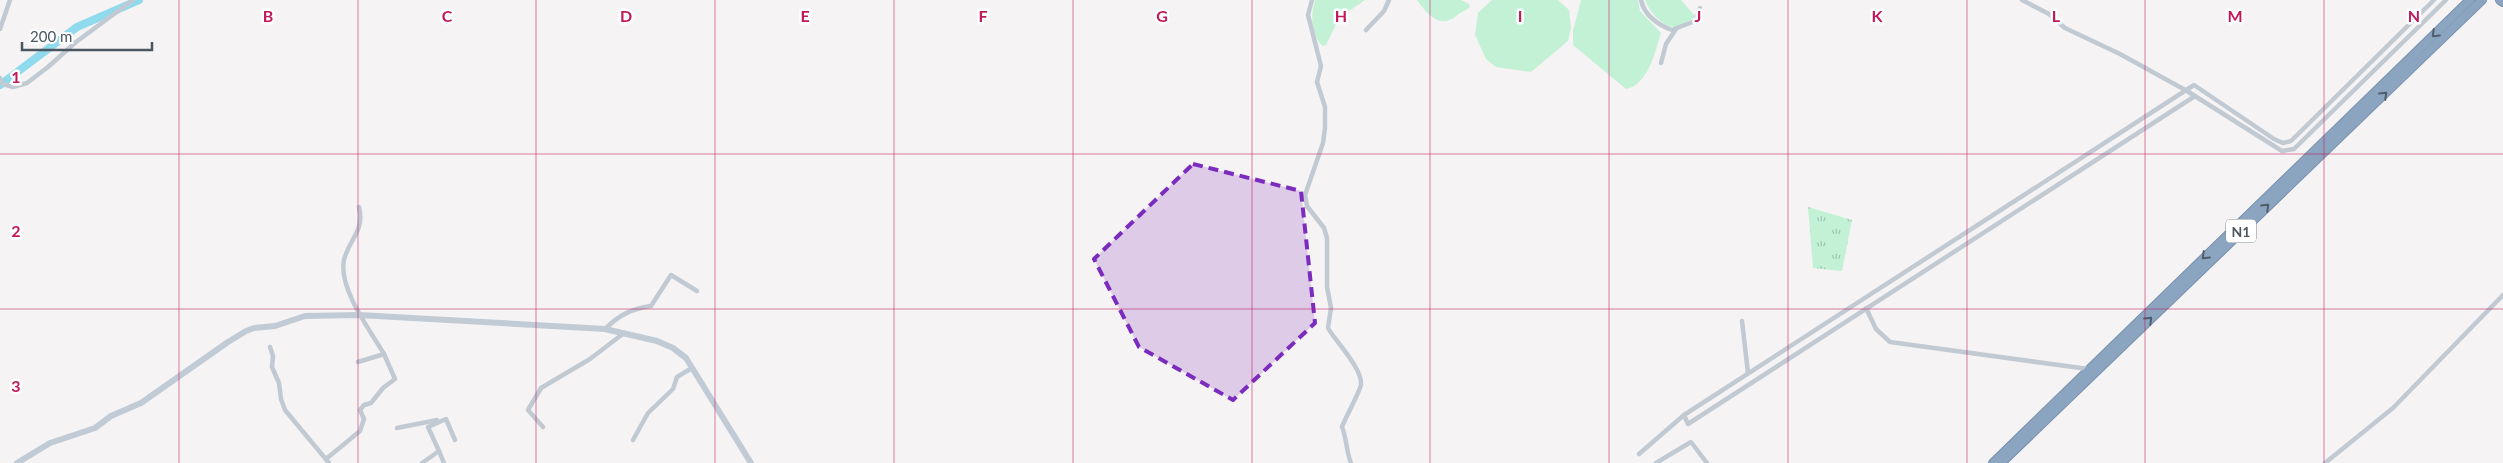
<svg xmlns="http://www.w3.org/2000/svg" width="2503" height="463" viewBox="0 0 2503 463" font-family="Lato,sans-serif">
<defs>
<pattern id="park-tufts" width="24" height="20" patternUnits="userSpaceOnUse" patternTransform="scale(1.25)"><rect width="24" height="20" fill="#c3f1d5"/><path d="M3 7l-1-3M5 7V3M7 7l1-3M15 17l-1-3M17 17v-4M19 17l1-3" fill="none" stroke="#a0c6b0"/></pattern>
</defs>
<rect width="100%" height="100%" fill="#f5f3f3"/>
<g fill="#c3f1d5">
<path d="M1315,0H1365L1339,18L1326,45L1323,46C1310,34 1311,15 1315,0Z"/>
<path d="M1417,0H1461L1469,4L1470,7C1466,11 1460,12 1456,16C1440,30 1426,13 1417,0Z"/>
<polygon points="1492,0 1558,0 1569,10 1571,28 1568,41 1531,72 1496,67 1486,59 1475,35 1478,13"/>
<path d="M1581,0H1638L1640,11L1661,33C1655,52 1648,85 1626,89L1573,45V31Z"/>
<path d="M1645,0H1681L1694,15V18C1688,21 1680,27 1675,27C1662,27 1649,11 1645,0Z"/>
</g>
<polygon fill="url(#park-tufts)" points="1808,207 1852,220 1842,271 1813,268"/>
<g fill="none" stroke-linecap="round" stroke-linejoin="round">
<polyline stroke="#90daee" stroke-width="8" points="0,85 77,27 139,0"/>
<g stroke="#7690ad" stroke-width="10">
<g id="highway">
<polyline points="2500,0 2503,2"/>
<polyline points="1993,463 2470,0"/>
<polyline points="2001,463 2482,0"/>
</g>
</g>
<g stroke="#c1cad2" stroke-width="4.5">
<path d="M1312,0L1308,15L1321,66L1317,82L1325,107V128L1323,143L1305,195L1307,206L1324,228L1327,238V287L1331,308L1328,328C1336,342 1362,368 1361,384C1361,390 1345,418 1342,427C1347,439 1346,451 1351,463"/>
<path d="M1641,0C1644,15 1658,25 1672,30L1695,21L1700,8"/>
<polyline points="2022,0 2049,14 2065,28 2120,54 2187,91 2282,151 2294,149 2446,0"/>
<polyline points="0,29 10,0"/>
<polyline points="1366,30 1384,11 1389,0"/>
<polyline points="1661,63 1666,44 1676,29"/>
<polyline points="0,78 3,84 13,87 27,83 48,67 76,42 133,0"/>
<polyline points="1866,308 1876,329 1890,342 2088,369"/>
<polyline points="1742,321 1748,373"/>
<path d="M605,329C619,315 631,309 651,306L671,275L697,291"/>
<polyline points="270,347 273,356 272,367 279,383 281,399 285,410 329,463"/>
<path d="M358,362L384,354C370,330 338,288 344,260C349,239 365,231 359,207"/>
<polyline points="1684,415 1688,424 2195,96"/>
<polyline points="543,427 528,410 541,388 590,359 624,333"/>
<polyline points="397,428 437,420"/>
<polyline points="633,440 648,413 673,389 677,377 692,368"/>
<polyline points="439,451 428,427 446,419 455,440"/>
<polyline points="1639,454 1684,415 2194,85 2274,139 2283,143 2291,141 2434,0"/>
<polyline points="326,459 360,431 364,419 360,410 364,405 371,403 383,388 395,379 384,354"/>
<polyline points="422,463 439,451 444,463"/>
<polyline points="1656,463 1691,442 1707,463"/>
<polyline points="2325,463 2393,408 2503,295"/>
</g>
<polyline stroke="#c1cbd6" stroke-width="6" points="17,463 50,443 95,428 111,416 141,403 228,342 246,331 254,328 275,326 305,316 359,315 605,329 657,341 673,348 686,358 751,463"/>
<use href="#highway" stroke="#8ba5c1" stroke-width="8"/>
</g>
<defs><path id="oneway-chevron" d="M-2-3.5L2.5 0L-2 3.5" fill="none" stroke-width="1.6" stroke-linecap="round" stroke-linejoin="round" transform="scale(1.25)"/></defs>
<g stroke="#505e6b">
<use href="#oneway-chevron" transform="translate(2435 34) rotate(136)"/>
<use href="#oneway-chevron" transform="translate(2384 95) rotate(-44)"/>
<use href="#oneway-chevron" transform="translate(2266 207) rotate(-44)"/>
<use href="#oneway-chevron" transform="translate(2205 256) rotate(136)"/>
<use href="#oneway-chevron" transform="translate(2149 320) rotate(-44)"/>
</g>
<path fill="#7b2cbf" fill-opacity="0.2" stroke="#7b2cbf" stroke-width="4" stroke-dasharray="10 6" stroke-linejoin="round" d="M1193,164L1301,191L1315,323L1233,400L1139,347L1094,259Z"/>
<path fill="none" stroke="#c2185b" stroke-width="1" stroke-opacity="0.55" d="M179,0V463M358,0V463M536,0V463M715,0V463M894,0V463M1073,0V463M1252,0V463M1430,0V463M1609,0V463M1788,0V463M1967,0V463M2145,0V463M2324,0V463M0,154H2503M0,309H2503"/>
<g text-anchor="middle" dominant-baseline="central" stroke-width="5" stroke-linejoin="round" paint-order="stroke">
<rect fill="#fff" stroke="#808990" stroke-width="1" x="2226" y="219.5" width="30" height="23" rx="4"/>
<g font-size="14" font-weight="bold" fill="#4a5661">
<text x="2241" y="231">N1</text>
</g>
</g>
<g font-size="16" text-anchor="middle" font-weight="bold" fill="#c2185b" stroke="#fff" stroke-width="5" stroke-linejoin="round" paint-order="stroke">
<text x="268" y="22">B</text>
<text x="447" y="22">C</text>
<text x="626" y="22">D</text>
<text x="805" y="22">E</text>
<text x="983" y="22">F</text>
<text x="1162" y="22">G</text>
<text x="1341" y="22">H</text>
<text x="1520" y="22">I</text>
<text x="1698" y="22">J</text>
<text x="1877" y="22">K</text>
<text x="2056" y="22">L</text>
<text x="2235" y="22">M</text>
<text x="2414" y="22">N</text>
<text x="16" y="83">1</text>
<text x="16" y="237">2</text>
<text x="16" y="392">3</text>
</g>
<path d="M22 42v8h130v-8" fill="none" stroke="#4a5661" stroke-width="2.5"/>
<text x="30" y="42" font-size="15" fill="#4a5661" stroke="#ffffff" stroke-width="4" paint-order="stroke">200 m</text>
</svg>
